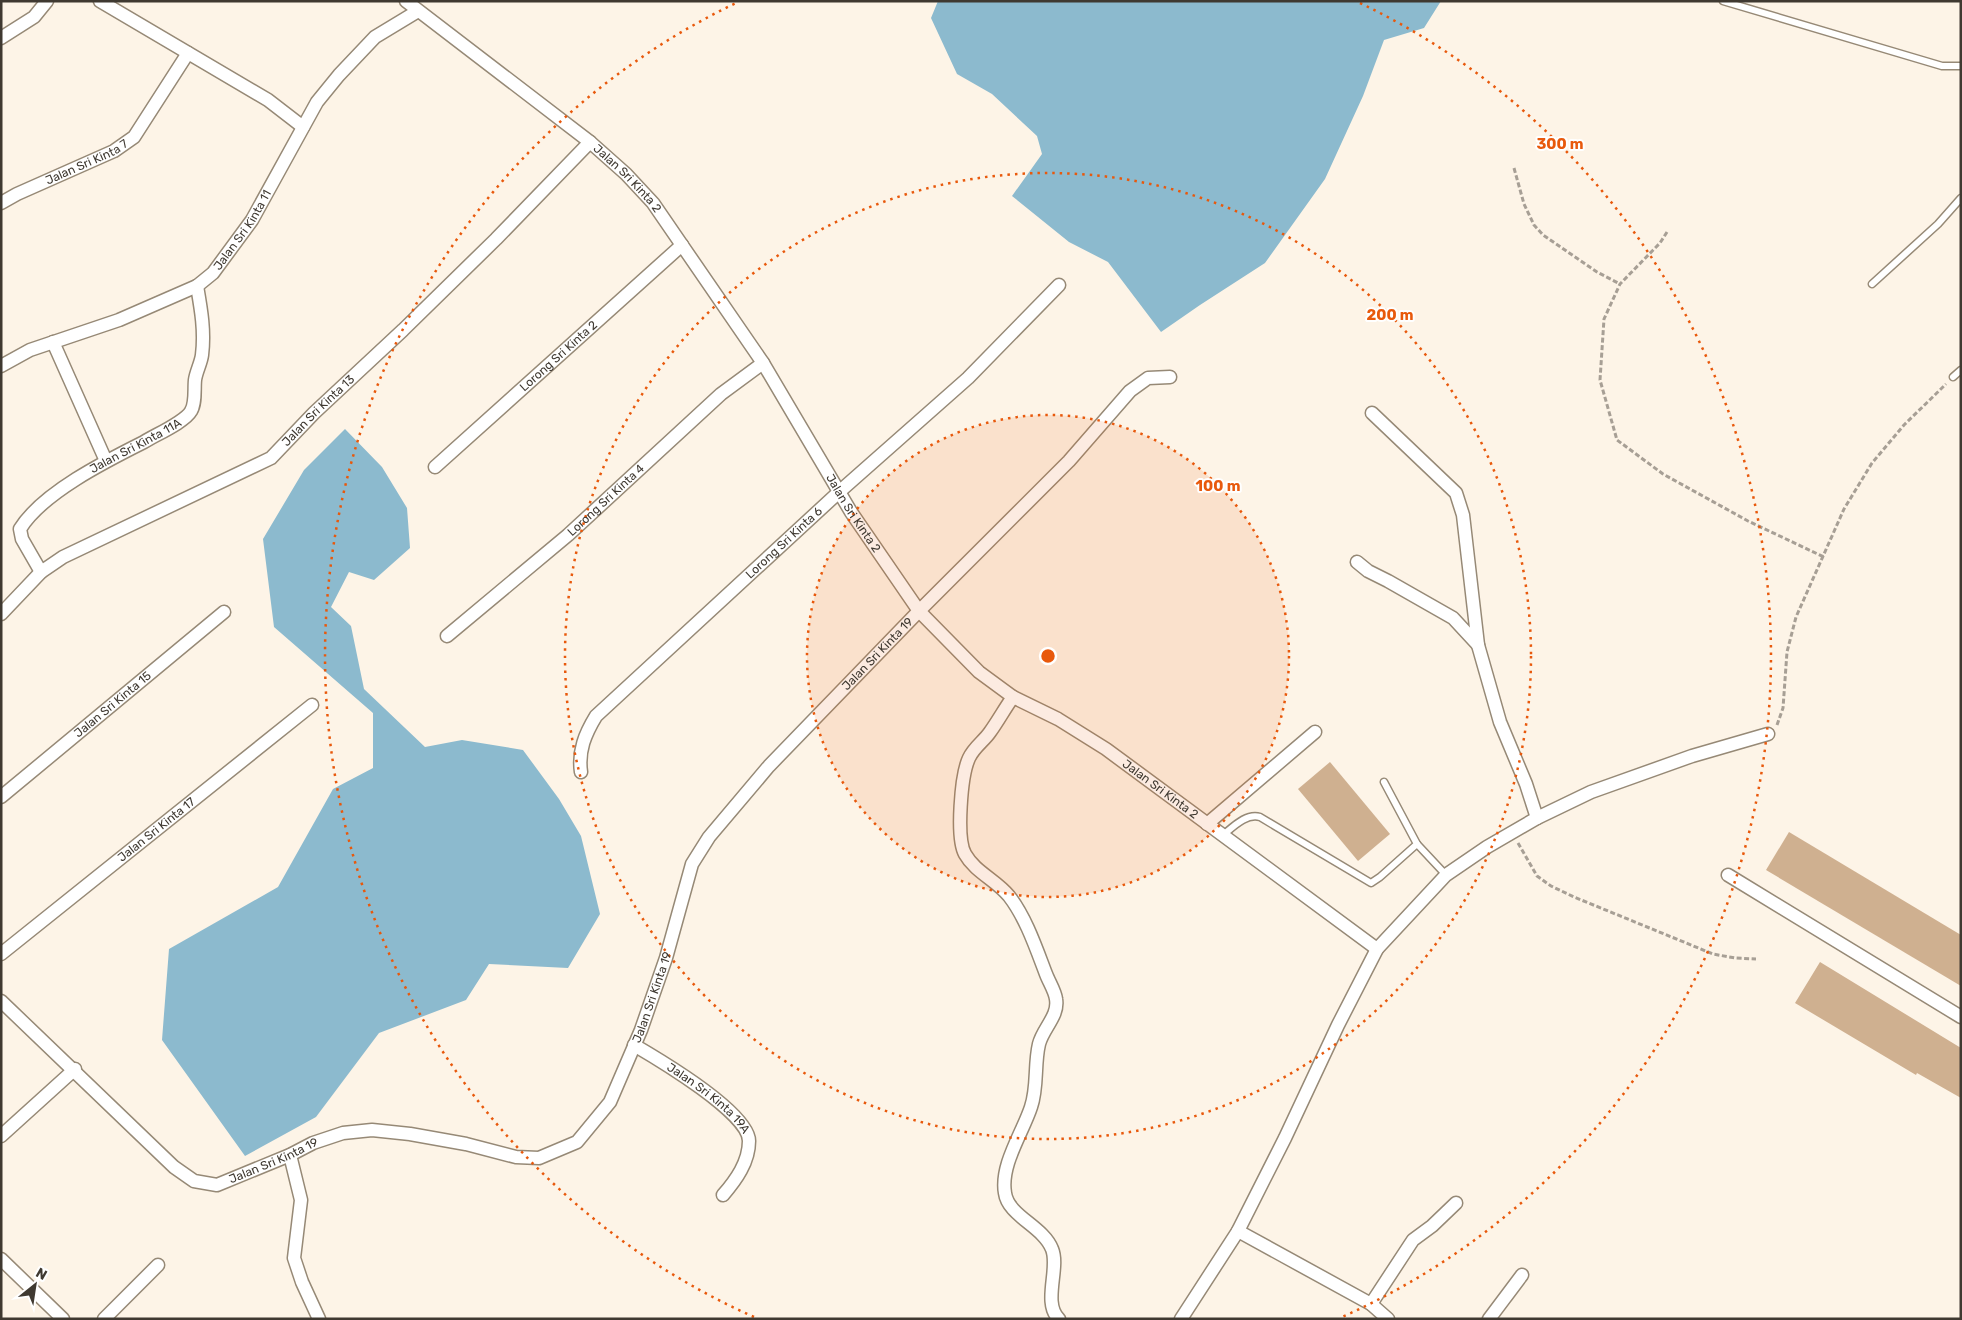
<svg xmlns="http://www.w3.org/2000/svg" width="1962" height="1320" viewBox="0 0 1962 1320" font-family="Rubik,sans-serif">
<rect width="100%" height="100%" fill="#fdf4e7"/>
<g fill="#8cbace">
<polygon points="938,1 1441,1 1424,28 1384,40 1363,96 1325,179 1265,263 1200,305 1161,332 1108,262 1069,242 1012,196 1042,154 1037,136 992,94 957,74 931,18"/>
<polygon points="345,429 382,467 407,508 410,548 374,580 349,572 331,607 351,626 364,689 425,747 462,740 523,750 559,799 581,836 600,914 568,968 489,964 466,1000 379,1033 316,1117 245,1156 162,1040 169,949 278,887 333,789 373,768 373,713 274,627 263,539 304,470"/>
</g>
<g fill="#cfb090">
<polygon points="1330,762 1390,834 1358,861 1298,789"/>
<polygon points="1789,832 1961,935 1961,986 1766,870"/>
<polygon points="1820,962 1961,1048 1961,1098 1917,1073 1916,1075 1795,1003"/>
</g>
<g fill="none" stroke-linecap="round" stroke-linejoin="round">
<g stroke="#968976" stroke-width="9">
<g id="service">
<polyline points="1723,1 1942,66 1961,66"/>
<polyline points="1872,284 1938,224 1961,198"/>
<polyline points="1953,377 1961,370"/>
<path d="M1223,835C1233,827 1246,813 1260,817L1371,883L1380,877L1417,844L1384,782"/>
<polyline points="1417,844 1446,875"/>
</g>
</g>
<g stroke="#968976" stroke-width="15">
<g id="minor">
<polyline points="100,1 268,100 303,127"/>
<path id="s1" d="M406,1L590,142L626,174L653,203L763,363L851,512L919,611L979,672L1013,697L1058,719L1106,749L1377,949"/>
<polyline points="1,38 34,17 47,1"/>
<path id="s2" d="M1,203L17,194L114,151L134,137L188,53"/>
<polyline points="53,342 106,461"/>
<path id="s3" d="M1,366L30,350L119,320L197,286L213,273L252,220L317,102L339,75L375,37L418,11"/>
<polyline points="1372,413 1456,493 1463,515 1478,645"/>
<path id="s4" d="M435,467L682,245"/>
<path id="s5" d="M41,572L22,539L20,529C42,493 106,461 144,442C155,435 185,422 191,411C196,403 194,389 195,380C196,372 201,363 202,355C205,331 201,309 197,286"/>
<path id="s6" d="M1,614L41,572L63,557L271,458L314,413L403,330L496,239L590,142"/>
<path id="s7" d="M447,636L568,535L721,394L763,363"/>
<path d="M1013,697C1005,708 998,721 990,732C984,741 974,747 969,758C961,775 956,838 965,854C975,872 996,880 1009,896C1026,918 1036,948 1046,974C1049,982 1055,991 1056,999C1059,1016 1043,1028 1039,1044C1034,1065 1038,1087 1031,1107C1023,1132 1000,1165 1005,1193C1008,1216 1043,1226 1052,1249C1060,1268 1042,1303 1059,1319"/>
<path id="s8" d="M581,772C578,751 585,734 596,716L839,492L968,378L1059,285"/>
<path id="s9" d="M1,797L224,612"/>
<polyline points="1537,818 1591,792 1692,756 1768,734"/>
<polyline points="1207,824 1315,732"/>
<polyline points="1728,875 1961,1017"/>
<path id="s10" d="M1,954L312,705"/>
<path id="s11" d="M1,1001L174,1167L194,1181L217,1185L290,1155L313,1143L343,1133L372,1130L410,1134L466,1144L516,1157L539,1158L577,1142L610,1102L641,1030L666,958L692,864L709,837L769,766L919,611L1069,461L1130,391L1148,378L1170,377"/>
<path id="s12" d="M634,1045C658,1059 749,1113 749,1141C749,1162 736,1180 723,1195"/>
<polyline points="1,1136 75,1069"/>
<polyline points="290,1155 301,1200 294,1258 302,1282 319,1319"/>
<polyline points="1238,1231 1371,1304 1388,1319"/>
<polyline points="1,1259 63,1319"/>
<polyline points="1371,1304 1413,1240 1432,1226 1456,1203"/>
<polyline points="104,1319 158,1265"/>
<polyline points="1181,1319 1238,1231 1285,1138 1338,1025 1377,949 1446,875 1487,847 1537,818 1526,784 1500,722 1478,645 1453,618 1388,581 1368,571 1357,562"/>
<polyline points="1489,1319 1522,1275"/>
</g>
</g>
<g stroke="#a79f95" stroke-width="3" stroke-dasharray="5 2.5" stroke-linecap="butt">
<polyline points="1514,168 1524,204 1534,225 1543,235 1597,272 1620,284"/>
<polyline points="1667,232 1660,243 1620,284 1604,319 1600,380 1617,440 1663,474 1748,521 1824,557"/>
<polyline points="1777,725 1783,708 1787,652 1796,617 1844,509 1872,463 1904,425 1946,384"/>
<polyline points="1518,843 1537,876 1551,886 1574,897 1713,954 1735,958 1756,959"/>
</g>
<use href="#service" stroke="#fff" stroke-width="6"/>
<use href="#minor" stroke="#fff" stroke-width="12"/>
</g>
<circle cx="1048" cy="656" r="241" fill="#e8590c" fill-opacity=".12"/>
<g fill="none" stroke="#e8590c" stroke-width="2.5" stroke-dasharray="2.5 5">
<circle cx="1048" cy="656" r="241"/>
<circle cx="1048" cy="656" r="483"/>
<path d="M754 1317A724 724 0 0 1 736 3M1360 3A724 724 0 0 1 1342 1317"/>
</g>
<g text-anchor="middle" dominant-baseline="central" stroke-width="4" stroke-linejoin="round" paint-order="stroke">
<g font-size="12" fill="#3f3931" stroke="#fff">
<text stroke="none"><textPath href="#s2" startOffset="95">Jalan Sri Kinta 7</textPath></text>
<text stroke="none"><textPath href="#s1" startOffset="284">Jalan Sri Kinta 2</textPath></text>
<text stroke="none"><textPath href="#s3" startOffset="285">Jalan Sri Kinta 11</textPath></text>
<text stroke="none"><textPath href="#s4" startOffset="166">Lorong Sri Kinta 2</textPath></text>
<text stroke="none"><textPath href="#s6" startOffset="382">Jalan Sri Kinta 13</textPath></text>
<text stroke="none"><textPath href="#s5" startOffset="192">Jalan Sri Kinta 11A</textPath></text>
<text stroke="none"><textPath href="#s7" startOffset="209">Lorong Sri Kinta 4</textPath></text>
<text stroke="none"><textPath href="#s1" startOffset="689">Jalan Sri Kinta 2</textPath></text>
<text stroke="none"><textPath href="#s8" startOffset="315">Lorong Sri Kinta 6</textPath></text>
<text stroke="none"><textPath href="#s11" startOffset="1249">Jalan Sri Kinta 19</textPath></text>
<text stroke="none"><textPath href="#s9" startOffset="145">Jalan Sri Kinta 15</textPath></text>
<text stroke="none"><textPath href="#s1" startOffset="1109">Jalan Sri Kinta 2</textPath></text>
<text stroke="none"><textPath href="#s10" startOffset="199">Jalan Sri Kinta 17</textPath></text>
<text stroke="none"><textPath href="#s11" startOffset="829">Jalan Sri Kinta 19</textPath></text>
<text stroke="none"><textPath href="#s12" startOffset="92">Jalan Sri Kinta 19A</textPath></text>
<text stroke="none"><textPath href="#s11" startOffset="349">Jalan Sri Kinta 19</textPath></text>
</g>
</g>
<circle cx="1048" cy="656" r="8" fill="#e8590c" stroke="#fff" stroke-width="2.5"/>
<g font-size="15" text-anchor="middle" font-weight="bold" fill="#e8590c" stroke="#fff" stroke-width="4" stroke-linejoin="round" paint-order="stroke">
<text x="1560" y="149">300 m</text>
<text x="1390" y="320">200 m</text>
<text x="1218" y="491">100 m</text>
</g>
<rect width="1962" height="1320" fill="none" stroke="#3f3931" stroke-width="5"/>
<g transform="translate(35 1285) rotate(30)" stroke="#ffffff" stroke-width="4" paint-order="stroke">
<path d="M0-4L9 19L0 12L-9 19Z" fill="#3f3931"/>
<text y="-8" font-size="14" font-weight="bold" text-anchor="middle" fill="#3f3931">N</text>
</g>
</svg>
